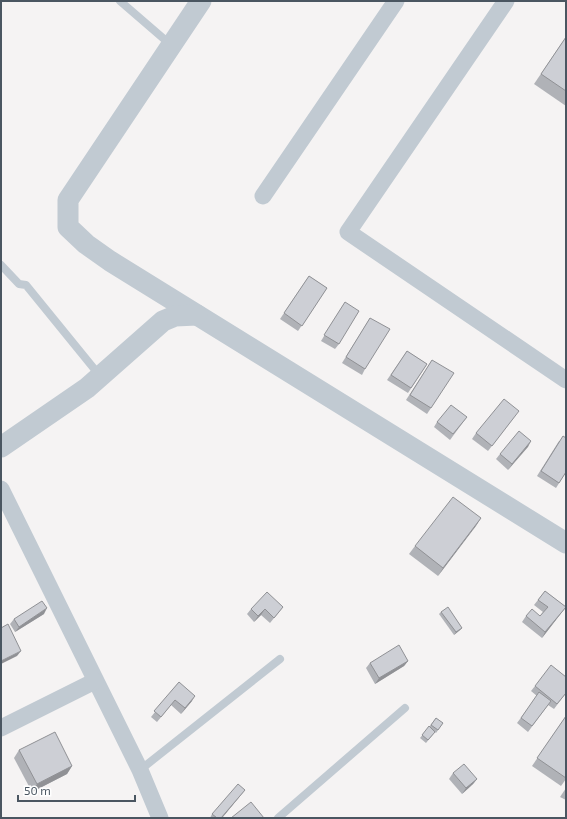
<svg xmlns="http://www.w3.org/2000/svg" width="567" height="819" viewBox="0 0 567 819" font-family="'Exo 2',sans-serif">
<rect width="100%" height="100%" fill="#f5f3f3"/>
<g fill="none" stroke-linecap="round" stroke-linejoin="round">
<g stroke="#c1cad2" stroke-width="8">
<polyline points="120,1 171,45"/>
<polyline points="1,265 19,284 26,285 100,376"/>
<polyline points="140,770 280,659"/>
<polyline points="278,818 405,708"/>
</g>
<g stroke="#c1cad2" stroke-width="17">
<polyline points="506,1 348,232 566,380"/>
<polyline points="263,196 396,1"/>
<polyline points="1,489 140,770 160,818"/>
<polyline points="1,728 95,681"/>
</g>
<g stroke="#c1cad2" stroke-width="21">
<polyline points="201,1 68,200 68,227 86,244 110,261 566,543"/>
<polyline points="1,447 87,388 163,321 175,316 197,315"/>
</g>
</g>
<g fill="#b0b2b7">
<polygon points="566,37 566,106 534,84"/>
<polygon points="309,276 327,288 298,331 280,319"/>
<polygon points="345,302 339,344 335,349 321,341"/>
<polygon points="370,318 365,369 362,375 342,363"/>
<polygon points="407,351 427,364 408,393 387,380"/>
<polygon points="432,360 431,408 427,414 406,400"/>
<polygon points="515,416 488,451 472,439 476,433"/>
<polygon points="467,417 450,440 434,427 437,422"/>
<polygon points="531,441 508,470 496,459 500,454"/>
<polygon points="559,441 566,472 556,488 537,476"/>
<polygon points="481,518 438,576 409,554 415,546"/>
<polygon points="545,591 566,607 542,638 522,622 526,616 540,616 543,612 534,605"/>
<polygon points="283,607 270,623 261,615 254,622 247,614 251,609"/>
<polygon points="441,612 462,628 460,630 454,635 439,614"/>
<polygon points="44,614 15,632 10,624 14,619"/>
<polygon points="408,661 404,666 375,684 366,668 370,663"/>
<polygon points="179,682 192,701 181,714 171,705 157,722 151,717"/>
<polygon points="535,686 566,693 554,709 548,705 528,732 517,723 537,696 531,691"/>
<polygon points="566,716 566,779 561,786 532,766"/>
<polygon points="436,718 443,723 436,733 435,732 426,743 420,738 429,727"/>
<polygon points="19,750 72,766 67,774 32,792 14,758"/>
<polygon points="453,773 477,779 473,784 462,794 449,779"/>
<polygon points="566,788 566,800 560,797"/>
<polygon points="245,790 222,818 210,818 212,814"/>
</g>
<g fill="#909195">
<polygon points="531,441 528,447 508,470 512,464"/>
<polygon points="481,518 476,526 438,576 443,568"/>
<polygon points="566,607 562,612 542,638 545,632"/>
<polygon points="47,608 44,614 15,632 19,627"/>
<polygon points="265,609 261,615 254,622 258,616"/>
<polygon points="462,628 460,630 454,635 456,632"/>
<polygon points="21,651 17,656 1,664 1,661"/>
<polygon points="408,661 404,666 375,684 379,678"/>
<polygon points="195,696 192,701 181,714 185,708"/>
<polygon points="72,766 67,774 32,792 37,784"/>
<polygon points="477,779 473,784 462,794 466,788"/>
<polygon points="245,790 222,818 221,818"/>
</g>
<g fill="#cdcfd5" stroke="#909195">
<polygon points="566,37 566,91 541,74"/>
<polygon points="309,276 327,288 302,326 284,313"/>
<polygon points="345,302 359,311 339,344 324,335"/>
<polygon points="370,318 390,329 365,369 346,357"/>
<polygon points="407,351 427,364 411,388 391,375"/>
<polygon points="432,360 454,373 431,408 410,395"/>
<polygon points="504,399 519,411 492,446 476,433"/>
<polygon points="451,405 467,417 453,434 437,422"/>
<polygon points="519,431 531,441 512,464 500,454"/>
<polygon points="563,436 566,438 566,472 559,483 541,471"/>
<polygon points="453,497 481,518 443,568 415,546"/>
<polygon points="545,591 566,607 545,632 526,616 532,609 540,616 548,607 538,600"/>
<polygon points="267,592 283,607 274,618 265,609 258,616 251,609"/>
<polygon points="42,601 47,608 19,627 14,619"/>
<polygon points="448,607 462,628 456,632 441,612"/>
<polygon points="8,624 21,651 1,661 1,628"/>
<polygon points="399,645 408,661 379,678 370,663"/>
<polygon points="551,665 566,677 566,693 557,704 535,686"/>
<polygon points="179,682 195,696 185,708 175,700 161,717 154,711"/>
<polygon points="539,692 551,701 532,726 521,718"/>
<polygon points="566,716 566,778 537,758"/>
<polygon points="436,718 443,723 438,730 431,725"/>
<polygon points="429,726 435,732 428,740 422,735"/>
<polygon points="55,732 72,766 37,784 19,750"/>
<polygon points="464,764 477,779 466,788 453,773"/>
<polygon points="238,784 245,790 221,818 217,818 212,814"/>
<polygon points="251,802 264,818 231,818"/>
</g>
<rect width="567" height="819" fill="none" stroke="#4a5661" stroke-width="4"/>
<path d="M18 795v6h117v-6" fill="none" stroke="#4a5661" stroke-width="2"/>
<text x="24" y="795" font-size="12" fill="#4a5661" stroke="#ffffff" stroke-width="3" paint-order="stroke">50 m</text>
</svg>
